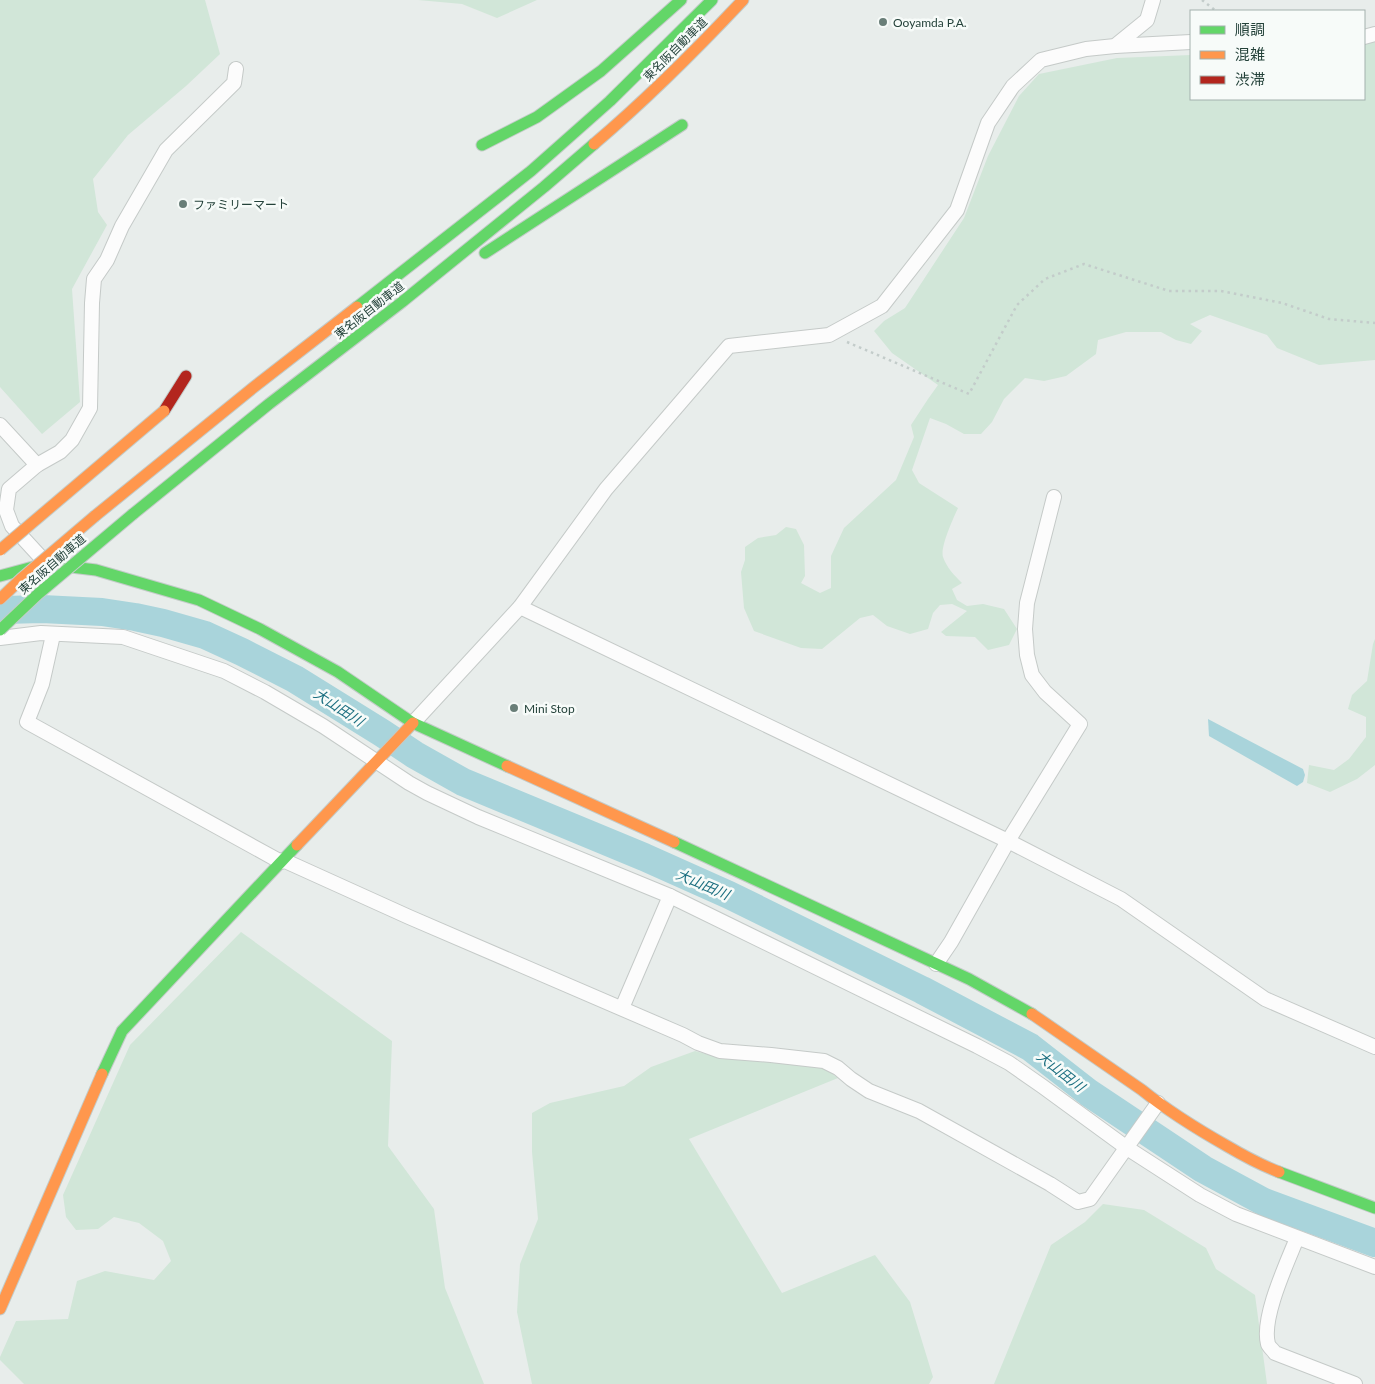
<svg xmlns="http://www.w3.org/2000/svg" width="1375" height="1384" viewBox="0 0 1375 1384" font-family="Lato,'Noto Sans JP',sans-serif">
<rect width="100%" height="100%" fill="#e8edeb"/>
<g fill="#d1e6d8">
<polygon points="0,0 205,0 220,54 186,86 128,135 93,179 98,212 107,225 72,289 80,402 42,434 0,387"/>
<polygon points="418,0 537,0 497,18 462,4"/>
<path d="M1375,36V360L1319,365L1277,348L1267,335L1210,315L1190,324L1202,331L1191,344L1176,340L1161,332H1126L1098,340L1096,354L1066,376L1044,381L1025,378L1004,399L992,422L981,434H964L946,424L930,418L912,470L919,483L958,508C953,519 940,547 943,557C947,568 954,575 962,583L952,589L957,600L967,606L983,604L1004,609L1017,629L1009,645L988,650L975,637L946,636L941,632L967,611L952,604L940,605L933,613L928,629L910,634L887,626L873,615L860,618L822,649L801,648L754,631L744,608L741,572L745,560V547L758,538L776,535L786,527L796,529L804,545L805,576L801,583L820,593L831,588V556L844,528L896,480L914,437L911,425L928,399L938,385L892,353L874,331L884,321L905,308L964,218L988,156L1019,96L1039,74L1117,58L1191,55V99H1364V37Z"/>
<polygon points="1375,639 1375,765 1357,779 1330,792 1307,783 1309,765 1334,770 1349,759 1366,737 1366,717 1348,709 1352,695 1367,681 1373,644"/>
<polygon points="241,932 392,1041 388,1146 434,1209 445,1288 484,1384 24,1384 0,1360 0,1357 16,1321 68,1319 77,1281 105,1271 154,1280 171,1261 163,1241 139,1223 114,1217 98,1229 76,1230 66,1217 63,1195 130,1045"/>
<polygon points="695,1051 717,1057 822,1066 838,1078 689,1139 782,1293 875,1255 910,1302 933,1377 929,1384 532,1384 517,1312 520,1264 538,1219 532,1152 532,1113 550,1103 624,1086 651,1067"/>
<polygon points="1103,1204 1144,1210 1206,1248 1216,1269 1255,1295 1267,1384 994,1384 1051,1245 1085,1222"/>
</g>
<polygon fill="#a9d4db" points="1208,719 1303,769 1305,775 1303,782 1297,786 1209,736"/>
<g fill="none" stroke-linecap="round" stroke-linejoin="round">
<polyline stroke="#a9d4db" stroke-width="28" points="4,610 42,609 102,612 135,617 163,623 205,635 242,652 295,679 382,733 415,755 463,782 644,857 729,895 922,990 1030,1047 1089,1093 1203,1169 1264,1202 1375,1243"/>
<g stroke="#c5cac8" stroke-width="16">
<g id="street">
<polyline points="1364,37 1375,34"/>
<polyline points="1115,46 1191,42"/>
<polyline points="0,425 37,465"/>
<polyline points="46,563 12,526 6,510 9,489 37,465 60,452 72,440 90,408 92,303 94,279 107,260 122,226 166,150 234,83 236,69"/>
<polyline points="520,607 1008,841 1121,899 1265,999 1375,1047"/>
<polyline points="53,635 42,684 27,722 281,862"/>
<polyline points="0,638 41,633 123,637 224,671 265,692 323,726 409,783 427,793 478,817 670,896 977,1046 1009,1063 1042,1086 1127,1148 1200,1195 1236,1214 1375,1267"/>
<polyline points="413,723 520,607 606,489 729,346 829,335 882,306 957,210 988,123 1013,86 1041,60 1086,49 1115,46 1147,20 1153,0"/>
<polyline points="283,860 409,917 683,1035 698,1043 720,1051 771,1055 824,1061 838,1068 851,1079 869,1091 919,1111 1050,1184 1078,1202 1090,1199 1158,1103"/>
<polyline points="936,964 951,942 1008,841 1080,724 1045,692 1032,675 1027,655 1025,629 1027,603 1054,497"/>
<polyline points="622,1008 670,896"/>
<path d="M1297,1238C1287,1263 1261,1318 1268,1344C1269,1347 1273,1350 1275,1353L1355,1384"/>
</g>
</g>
<g stroke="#c3cbc8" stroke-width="13">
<g id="fast">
<polyline points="482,145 537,117 601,71 681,0"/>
<polyline points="485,253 682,125"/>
<polyline points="357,307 531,171 610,101 712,0"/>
<polyline points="133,514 269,404 402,302 544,187 594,144"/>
<polyline points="63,566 96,570 199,600 260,629 338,672 413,723 507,766"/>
<polyline points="0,576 33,567"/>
<polyline points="674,842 969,979 1032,1014"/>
<polyline points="102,1074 122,1031 297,845"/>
<polyline points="1279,1172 1375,1208"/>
</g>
</g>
<g stroke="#c3cbc8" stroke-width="13">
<g id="slow">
<path d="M594,144C647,99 696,50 743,0"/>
<polyline points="95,516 254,387 357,307"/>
<polyline points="507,766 674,842"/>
<polyline points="297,845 413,723"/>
<path d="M1032,1014L1142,1090C1168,1111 1197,1129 1227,1146C1244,1156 1261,1165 1279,1172"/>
<polyline points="0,1309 102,1074"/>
</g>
</g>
<g stroke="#c3cbc8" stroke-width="13">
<polyline id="jam" points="164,411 186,376"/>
</g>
<g stroke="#c3ccca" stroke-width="2.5" stroke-dasharray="2.5 4" stroke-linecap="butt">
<polyline points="1202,0 1216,11"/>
<polyline points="847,342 969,394 1017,305 1045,279 1084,264 1169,291 1221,291 1282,303 1329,319 1375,323"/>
</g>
<use href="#street" stroke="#fcfcfc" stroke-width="14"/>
<use href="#fast" stroke="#63d668" stroke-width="11"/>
<use href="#slow" stroke="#ff974d" stroke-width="11"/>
<use href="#jam" stroke="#b3261e" stroke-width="11"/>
<g stroke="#c3ccc9" stroke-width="13" stroke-linecap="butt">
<polyline id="fast-bridge" points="0,630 38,594 133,514"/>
</g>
<g stroke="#c3ccc9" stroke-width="13" stroke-linecap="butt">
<g id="slow-bridge">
<polyline points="0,550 164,411"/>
<polyline points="0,599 21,579 95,516"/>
</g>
</g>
<use href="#fast-bridge" stroke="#63d668" stroke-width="11"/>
<use href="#slow-bridge" stroke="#ff974d" stroke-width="11"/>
</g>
<g fill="#697e78" stroke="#f7fbf9" stroke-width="2">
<circle cx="883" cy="22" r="5"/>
<circle cx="183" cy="204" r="5"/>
<circle cx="514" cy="708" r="5"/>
</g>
<g text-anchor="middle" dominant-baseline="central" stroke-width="5" stroke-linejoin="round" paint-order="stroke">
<g font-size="12" fill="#24423a" stroke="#f7fbf9" text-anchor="start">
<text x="893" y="22">Ooyamda P.A.</text>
<text x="193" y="204">ファミリーマート</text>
<text x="524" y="708">Mini Stop</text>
</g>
<g font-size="12" fill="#24423a" stroke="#f7fbf9">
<text transform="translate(675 49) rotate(-45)">東名阪自動車道</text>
<text transform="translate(369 310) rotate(-38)">東名阪自動車道</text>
<text transform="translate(52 564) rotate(-41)">東名阪自動車道</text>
</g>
<g font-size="14" font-style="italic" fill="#1c6f80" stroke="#f7fbf9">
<text transform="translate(339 707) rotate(33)">大山田川</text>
<text transform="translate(703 884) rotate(23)">大山田川</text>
<text transform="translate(1061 1071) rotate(38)">大山田川</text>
</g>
</g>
<rect x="1190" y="10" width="175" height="90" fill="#f7fbf9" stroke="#a3b1ad"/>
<rect x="1200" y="26" width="25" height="8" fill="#63d668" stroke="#a3b1ad"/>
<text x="1235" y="35" font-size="15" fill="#24423a">順調</text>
<rect x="1200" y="51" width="25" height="8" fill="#ff974d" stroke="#a3b1ad"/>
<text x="1235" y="60" font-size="15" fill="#24423a">混雑</text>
<rect x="1200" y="76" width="25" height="8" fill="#b3261e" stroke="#a3b1ad"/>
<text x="1235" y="85" font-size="15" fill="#24423a">渋滞</text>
</svg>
